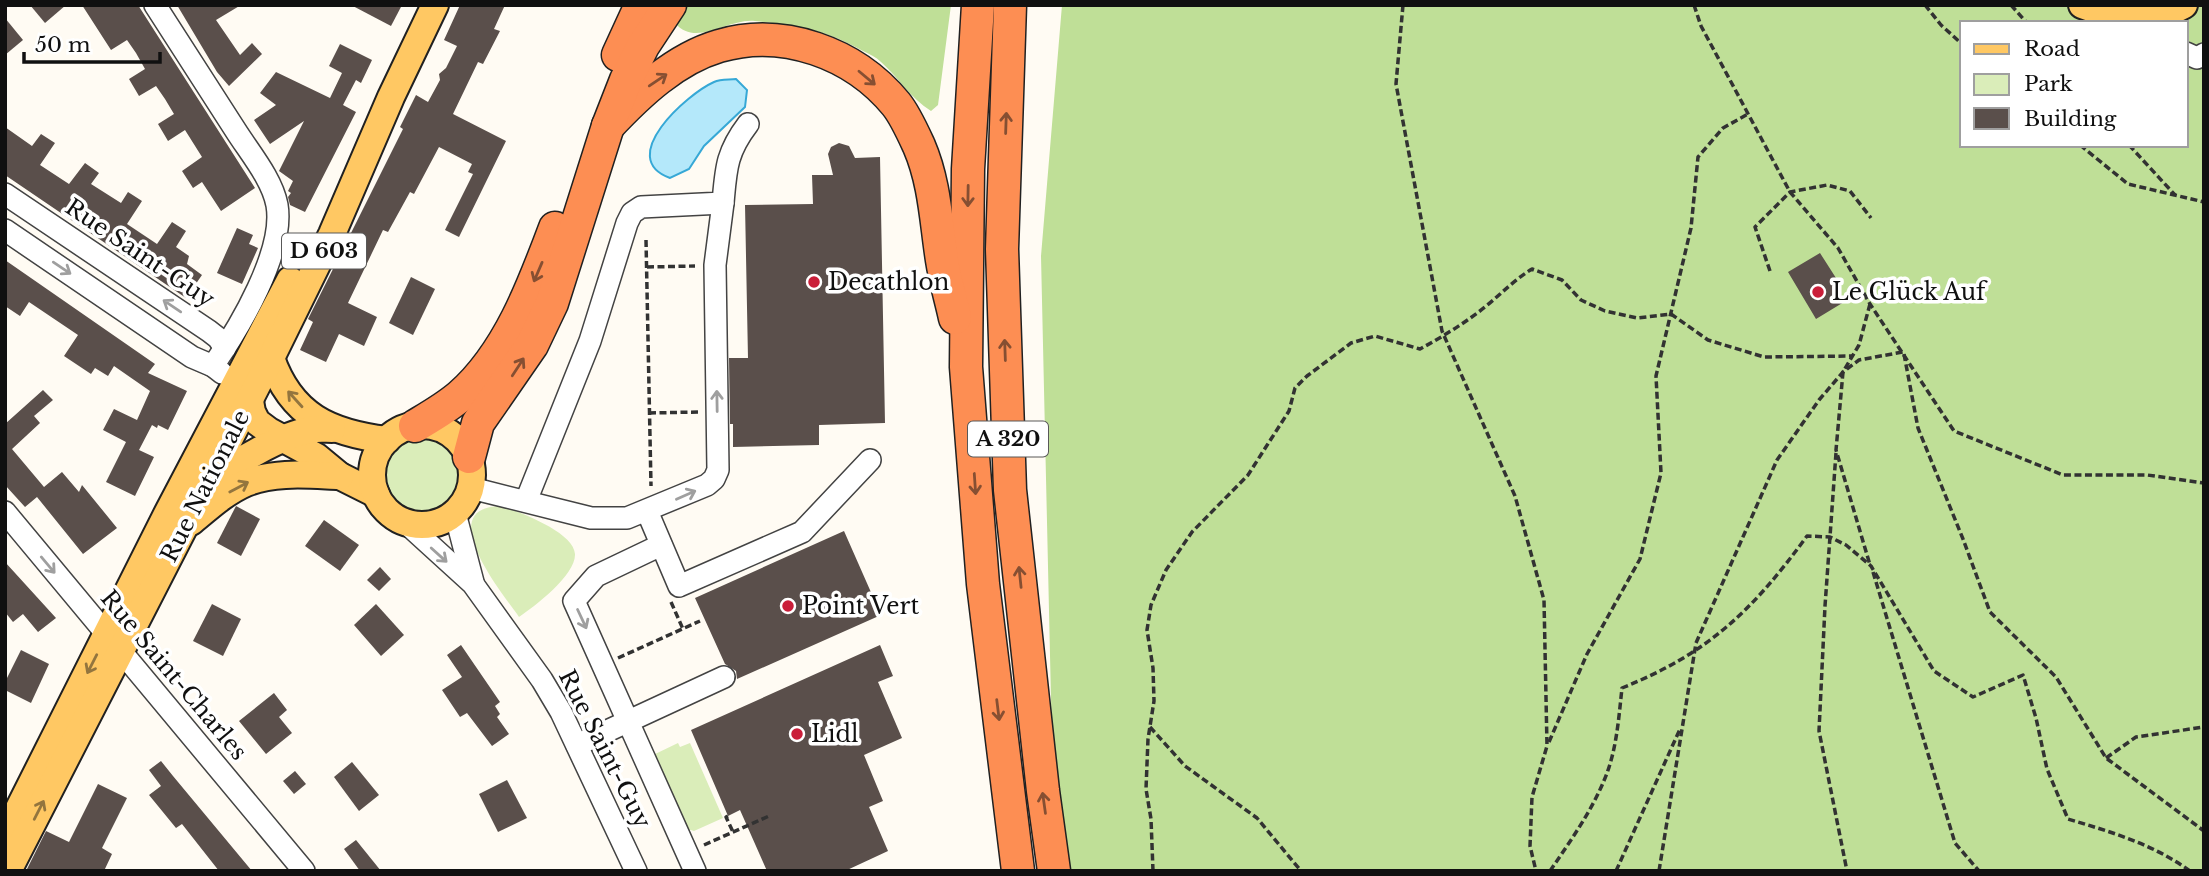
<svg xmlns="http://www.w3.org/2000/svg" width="2209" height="876" viewBox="0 0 2209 876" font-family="'Libre Baskerville',serif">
<rect width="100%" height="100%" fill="#fffbf3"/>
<g fill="#daedb9">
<circle cx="420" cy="474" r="38"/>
<path d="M500,506C518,511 574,532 575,554C576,575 535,606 519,617C503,594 432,508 500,506Z"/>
<polygon points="678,743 680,747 690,743 723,818 694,831 684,828 651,756"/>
</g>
<g fill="#bfdf97" fill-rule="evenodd">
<path d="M686,5H951L938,105L931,111C910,98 899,78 881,62C876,57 869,54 863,51C824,29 799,26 755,21C728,18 696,48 675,23Z"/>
<path d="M1062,5H2204V871H1065L1053,788L1041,256ZM1962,23H2186V145H1962Z"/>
</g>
<path fill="#b4e8fa" stroke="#36a8d6" stroke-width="2" d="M736,79L747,90L745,107L704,146L689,169L670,178C615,158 687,94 714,82C721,79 729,80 736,79Z"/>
<g fill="#5a4f4b">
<polygon points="30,5 66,5 45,23"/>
<polygon points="82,5 138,5 255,188 221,211 202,182 193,188 182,171 202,157 185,130 168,141 158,124 174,114 165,99 156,86 139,96 129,79 145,69 136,53 127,40 111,50"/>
<polygon points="177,5 241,5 216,20 240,55 252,43 262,54 229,86 217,72"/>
<polygon points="351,5 402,5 391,26"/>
<polygon points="460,5 505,5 494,29 500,31 483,64 478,62 453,114 506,141 459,237 445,230 473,174 468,172 472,164 439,147 414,194 410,192 388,232 383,230 348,303 377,317 364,346 339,334 326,362 300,350 313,322 308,319 403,129 400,127 416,95 428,102 440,80 439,74 446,68 457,46 444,40"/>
<polygon points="5,18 23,40 5,55"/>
<polygon points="340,44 372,60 361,83 356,80 343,105 356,112 305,212 290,205 288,197 291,193 288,191 293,181 279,171 304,121 270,144 254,120 276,105 260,93 276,72 330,98 342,73 329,66"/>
<polygon points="5,127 32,146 41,134 55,143 40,165 69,184 85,163 99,173 91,184 121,203 128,192 142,201 127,224 157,244 172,222 186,231 176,247 189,256 187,264 202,275 186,298 5,175"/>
<polygon points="839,143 849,146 855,158 880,157 885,423 819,425 819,445 733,447 733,424 730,424 729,358 748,358 745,205 813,204 812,175 833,175 828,154 831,147"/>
<polygon points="237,228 253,235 249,244 258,248 242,284 217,273"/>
<polygon points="1820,253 1836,278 1831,281 1844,302 1816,319 1788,272"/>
<polygon points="5,260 155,364 148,373 187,391 168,430 158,425 157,428 152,425 139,450 154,457 135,496 106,482 126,442 103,430 114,409 137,420 150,391 114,366 108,376 95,368 91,374 64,356 78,335 29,302 20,316 5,306"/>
<polygon points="411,277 435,289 413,335 389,323"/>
<polygon points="43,390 53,400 34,416 40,423 12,449 44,487 62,472 79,492 82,485 117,528 83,554 37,497 25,507 5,485 5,424"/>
<polygon points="236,506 260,519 241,556 217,543"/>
<polygon points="324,520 359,545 340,571 305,546"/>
<polygon points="844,531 881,615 737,679 736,671 725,664 695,598"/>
<polygon points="5,562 56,618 38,632 23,614 13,622 5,612"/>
<polygon points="380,567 391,579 379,591 367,580"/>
<polygon points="212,604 241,619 223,656 193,641"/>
<polygon points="376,604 404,635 381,656 354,625"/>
<polygon points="461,645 500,702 495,706 500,714 497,717 509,734 492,746 467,713 460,717 442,690 462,677 447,655"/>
<polygon points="880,645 893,676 878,682 902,738 864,755 883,801 869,807 888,851 845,871 767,871 740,810 728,816 691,730"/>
<polygon points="21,650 49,664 31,703 5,690 5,682"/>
<polygon points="274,693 287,710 279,717 292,733 266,754 239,721"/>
<polygon points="161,761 173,776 252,871 219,871 182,824 176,828 149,795 161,786 149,770"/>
<polygon points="352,762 379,795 359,811 334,777"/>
<polygon points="295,771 306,784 294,794 283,781"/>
<polygon points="507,780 527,818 498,832 479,794"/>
<polygon points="98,784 127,798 102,848 112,854 104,871 26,871 46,831 69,842"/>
<polygon points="356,840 381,871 360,871 344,849"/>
</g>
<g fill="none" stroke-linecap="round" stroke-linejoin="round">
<g stroke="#434343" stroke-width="24">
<g id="minor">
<path d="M155,5C182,47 209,89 236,131C250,153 272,179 277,205C285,252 239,328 213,366"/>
<polyline points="2186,53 2197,58 2204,54"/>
<polyline points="5,194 209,331 218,338 225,348"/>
<polyline points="5,230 192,357 213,366 222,373"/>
<polyline points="471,488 591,518 627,518 707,485 714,479 718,470 715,265 723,203"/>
<path d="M526,501L590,341L627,223L632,213L641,207L723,203C726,169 726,153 748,124"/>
<polyline points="647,511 679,586 802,532 870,460"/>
<polyline points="5,512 304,871"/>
<polyline points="455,513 473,582"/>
<polyline points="406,523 473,584 542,680 561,712 636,871"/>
<polyline points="661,545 596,576 574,601 695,871"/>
<polyline points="577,745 724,677"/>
</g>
</g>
<g stroke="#212121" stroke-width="30">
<g id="major">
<polyline points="2082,5 2110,15 2170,12 2184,5"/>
<path d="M271,358C291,416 330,433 387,440"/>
<polyline points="248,390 252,412 257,422 269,431 317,457 340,476 376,494"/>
<circle cx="422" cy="475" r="50"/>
<path d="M207,482C232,465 281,435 310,430C317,428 325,429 332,429"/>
<path d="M191,522C208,508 225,492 246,483C275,471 310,475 340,476"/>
<polyline points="5,836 168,512 290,280"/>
<polyline points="8,871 271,358 332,234 391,97 435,5"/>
</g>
</g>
<g stroke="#212121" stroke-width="35">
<g id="highway">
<polyline points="978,5 968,169 966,367 983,584 1018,871"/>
<polyline points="1010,5 1002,249 1010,490 1043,791 1054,871"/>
<polyline points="618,55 641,5"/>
<path d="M608,126C639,93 675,59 719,46C783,27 854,53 896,104C905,115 913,133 919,146C935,183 936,222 942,260C945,280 951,299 955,318"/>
<path d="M415,426C430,417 446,408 460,396C508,354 533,287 555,228"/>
<polyline points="469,457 478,423 532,345 552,303 608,126 626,80 643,46 670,5"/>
</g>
</g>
<g stroke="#323232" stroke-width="3.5" stroke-dasharray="7 3.5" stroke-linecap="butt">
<polyline points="1403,5 1396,84 1442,331 1515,496 1544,600 1547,746 1532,797 1530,846 1536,871"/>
<polyline points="1694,5 1701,26 1790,192 1838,248 1870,304 1954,431 2063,475 2147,475 2204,483"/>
<polyline points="1925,5 1941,25 1962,44"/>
<polyline points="2011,5 2027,23"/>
<polyline points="2080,145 2128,184 2204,202"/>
<polyline points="2129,145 2175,195"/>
<polyline points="646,240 651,486"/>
<polyline points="647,267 695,266"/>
<polyline points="1770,271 1755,227 1790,192 1827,185 1850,191 1871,218"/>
<polyline points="1870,304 1859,345 1843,372 1836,450 1870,565"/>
<polyline points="1904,354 1918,428 1963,539 1990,612 2056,677 2106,758 2204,831"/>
<polyline points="649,413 698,412"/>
<polyline points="1836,453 1825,606 1819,731 1847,871"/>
<polyline points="1873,572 1955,843 1979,871"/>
<polyline points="671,602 683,629"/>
<polyline points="618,658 700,621"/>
<polyline points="1150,727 1185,766 1257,818 1301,871"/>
<polyline points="1549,742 1587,654 1640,559 1661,473 1656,376 1691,228 1698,157 1723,128 1748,114"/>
<polyline points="2106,758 2136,737 2204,727"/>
<polyline points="728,816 726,817 733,832"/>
<polyline points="704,845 769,816"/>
<path d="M1153,871L1151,819L1146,789L1148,739L1154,701L1153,668L1147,630L1151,605L1166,570L1192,532L1248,475L1289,411L1295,388L1307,376L1351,343L1375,336L1420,349C1442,337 1465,323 1485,307C1501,294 1514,280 1532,269L1562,280L1581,300L1605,311L1637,318L1671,314L1708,340L1764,357L1853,356"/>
<path d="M1550,871C1571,840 1594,808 1607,773C1617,746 1619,715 1622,688C1709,653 1753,610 1807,536L1830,537L1846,545L1871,566L1934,671L1973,697L2023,675L2036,718L2047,769L2068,819C2111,832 2153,844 2190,871"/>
<polyline points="1616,871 1680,729"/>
<polyline points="1659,871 1696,643 1777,460 1819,400 1843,372 1859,360 1903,352"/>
</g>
<use href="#minor" stroke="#fff" stroke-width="21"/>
<use href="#major" stroke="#ffc863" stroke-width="26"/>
<use href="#highway" stroke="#fd8e53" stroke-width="32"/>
</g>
<defs><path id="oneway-shaft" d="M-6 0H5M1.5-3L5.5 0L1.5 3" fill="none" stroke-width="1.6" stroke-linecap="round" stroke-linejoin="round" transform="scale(1.75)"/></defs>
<g stroke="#864f32">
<use href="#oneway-shaft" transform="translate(867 78) rotate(40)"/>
<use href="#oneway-shaft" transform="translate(658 80) rotate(-34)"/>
<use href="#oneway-shaft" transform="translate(1006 123) rotate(-88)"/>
<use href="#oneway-shaft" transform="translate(968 196) rotate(91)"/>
<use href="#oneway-shaft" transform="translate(538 272) rotate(113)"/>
<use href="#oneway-shaft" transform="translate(1005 350) rotate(-92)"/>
<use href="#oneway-shaft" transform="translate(518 367) rotate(-57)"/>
<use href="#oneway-shaft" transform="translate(975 484) rotate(86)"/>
<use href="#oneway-shaft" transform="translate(1020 577) rotate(-96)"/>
<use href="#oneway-shaft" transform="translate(998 710) rotate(83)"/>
<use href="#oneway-shaft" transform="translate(1044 803) rotate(-98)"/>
</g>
<g stroke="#9f9f9f">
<use href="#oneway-shaft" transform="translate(62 268) rotate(34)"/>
<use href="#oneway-shaft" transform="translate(172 306) rotate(-146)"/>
<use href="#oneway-shaft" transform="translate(717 401) rotate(-91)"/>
<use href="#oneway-shaft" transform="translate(686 495) rotate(-24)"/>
<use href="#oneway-shaft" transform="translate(439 555) rotate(42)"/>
<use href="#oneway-shaft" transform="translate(48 565) rotate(50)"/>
<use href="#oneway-shaft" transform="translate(582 619) rotate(65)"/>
</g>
<g stroke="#93753e">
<use href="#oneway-shaft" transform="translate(295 399) rotate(-132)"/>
<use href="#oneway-shaft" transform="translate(239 487) rotate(-28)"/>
<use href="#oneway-shaft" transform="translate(92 664) rotate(117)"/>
<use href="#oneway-shaft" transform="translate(39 810) rotate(-63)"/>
</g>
<g fill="#ca1e39" stroke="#fff" stroke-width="2.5">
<circle cx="814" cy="282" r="7"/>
<circle cx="1818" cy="292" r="7"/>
<circle cx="788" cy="606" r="7"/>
<circle cx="797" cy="734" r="7"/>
</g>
<g text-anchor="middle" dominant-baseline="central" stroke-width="7" stroke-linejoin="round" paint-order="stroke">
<g fill="#fff" stroke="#585858" stroke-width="2">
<rect x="282" y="233.5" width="84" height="35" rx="5"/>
<rect x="968" y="421.5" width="80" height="35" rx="5"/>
</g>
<g font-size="21" font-weight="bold" fill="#101010">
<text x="324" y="251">D 603</text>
<text x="1008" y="439">A 320</text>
</g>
<g font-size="23" fill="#101010" stroke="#fff">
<text transform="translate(140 253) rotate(34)">Rue Saint-Guy</text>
<text transform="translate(205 486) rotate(-63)">Rue Nationale</text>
<text transform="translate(174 675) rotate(50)">Rue Saint-Charles</text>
<text transform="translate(605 749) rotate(63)">Rue Saint-Guy</text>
</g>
<g font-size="23" fill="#101010" stroke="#fff" text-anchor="start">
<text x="828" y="282">Decathlon</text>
<text x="1832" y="292">Le Glück Auf</text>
<text x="802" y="606">Point Vert</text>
<text x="811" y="734">Lidl</text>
</g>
</g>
<rect width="2209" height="876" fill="none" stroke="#101010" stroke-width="14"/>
<rect x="1960" y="21" width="228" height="126" fill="#ffffff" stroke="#9f9f9f" stroke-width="2"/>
<rect x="1974" y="44" width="35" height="10" fill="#ffc863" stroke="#9f9f9f" stroke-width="2"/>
<text x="2024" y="56" font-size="21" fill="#101010">Road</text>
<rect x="1974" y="74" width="35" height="21" fill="#daedb9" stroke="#9f9f9f" stroke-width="2"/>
<text x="2024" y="91" font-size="21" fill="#101010">Park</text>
<rect x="1974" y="108" width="35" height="21" fill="#5a4f4b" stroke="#9f9f9f" stroke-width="2"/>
<text x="2024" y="126" font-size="21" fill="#101010">Building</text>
<path d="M24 52v10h136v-10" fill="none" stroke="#101010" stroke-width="3.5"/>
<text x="35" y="52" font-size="21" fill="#101010" stroke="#ffffff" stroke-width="5" paint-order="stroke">50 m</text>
</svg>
